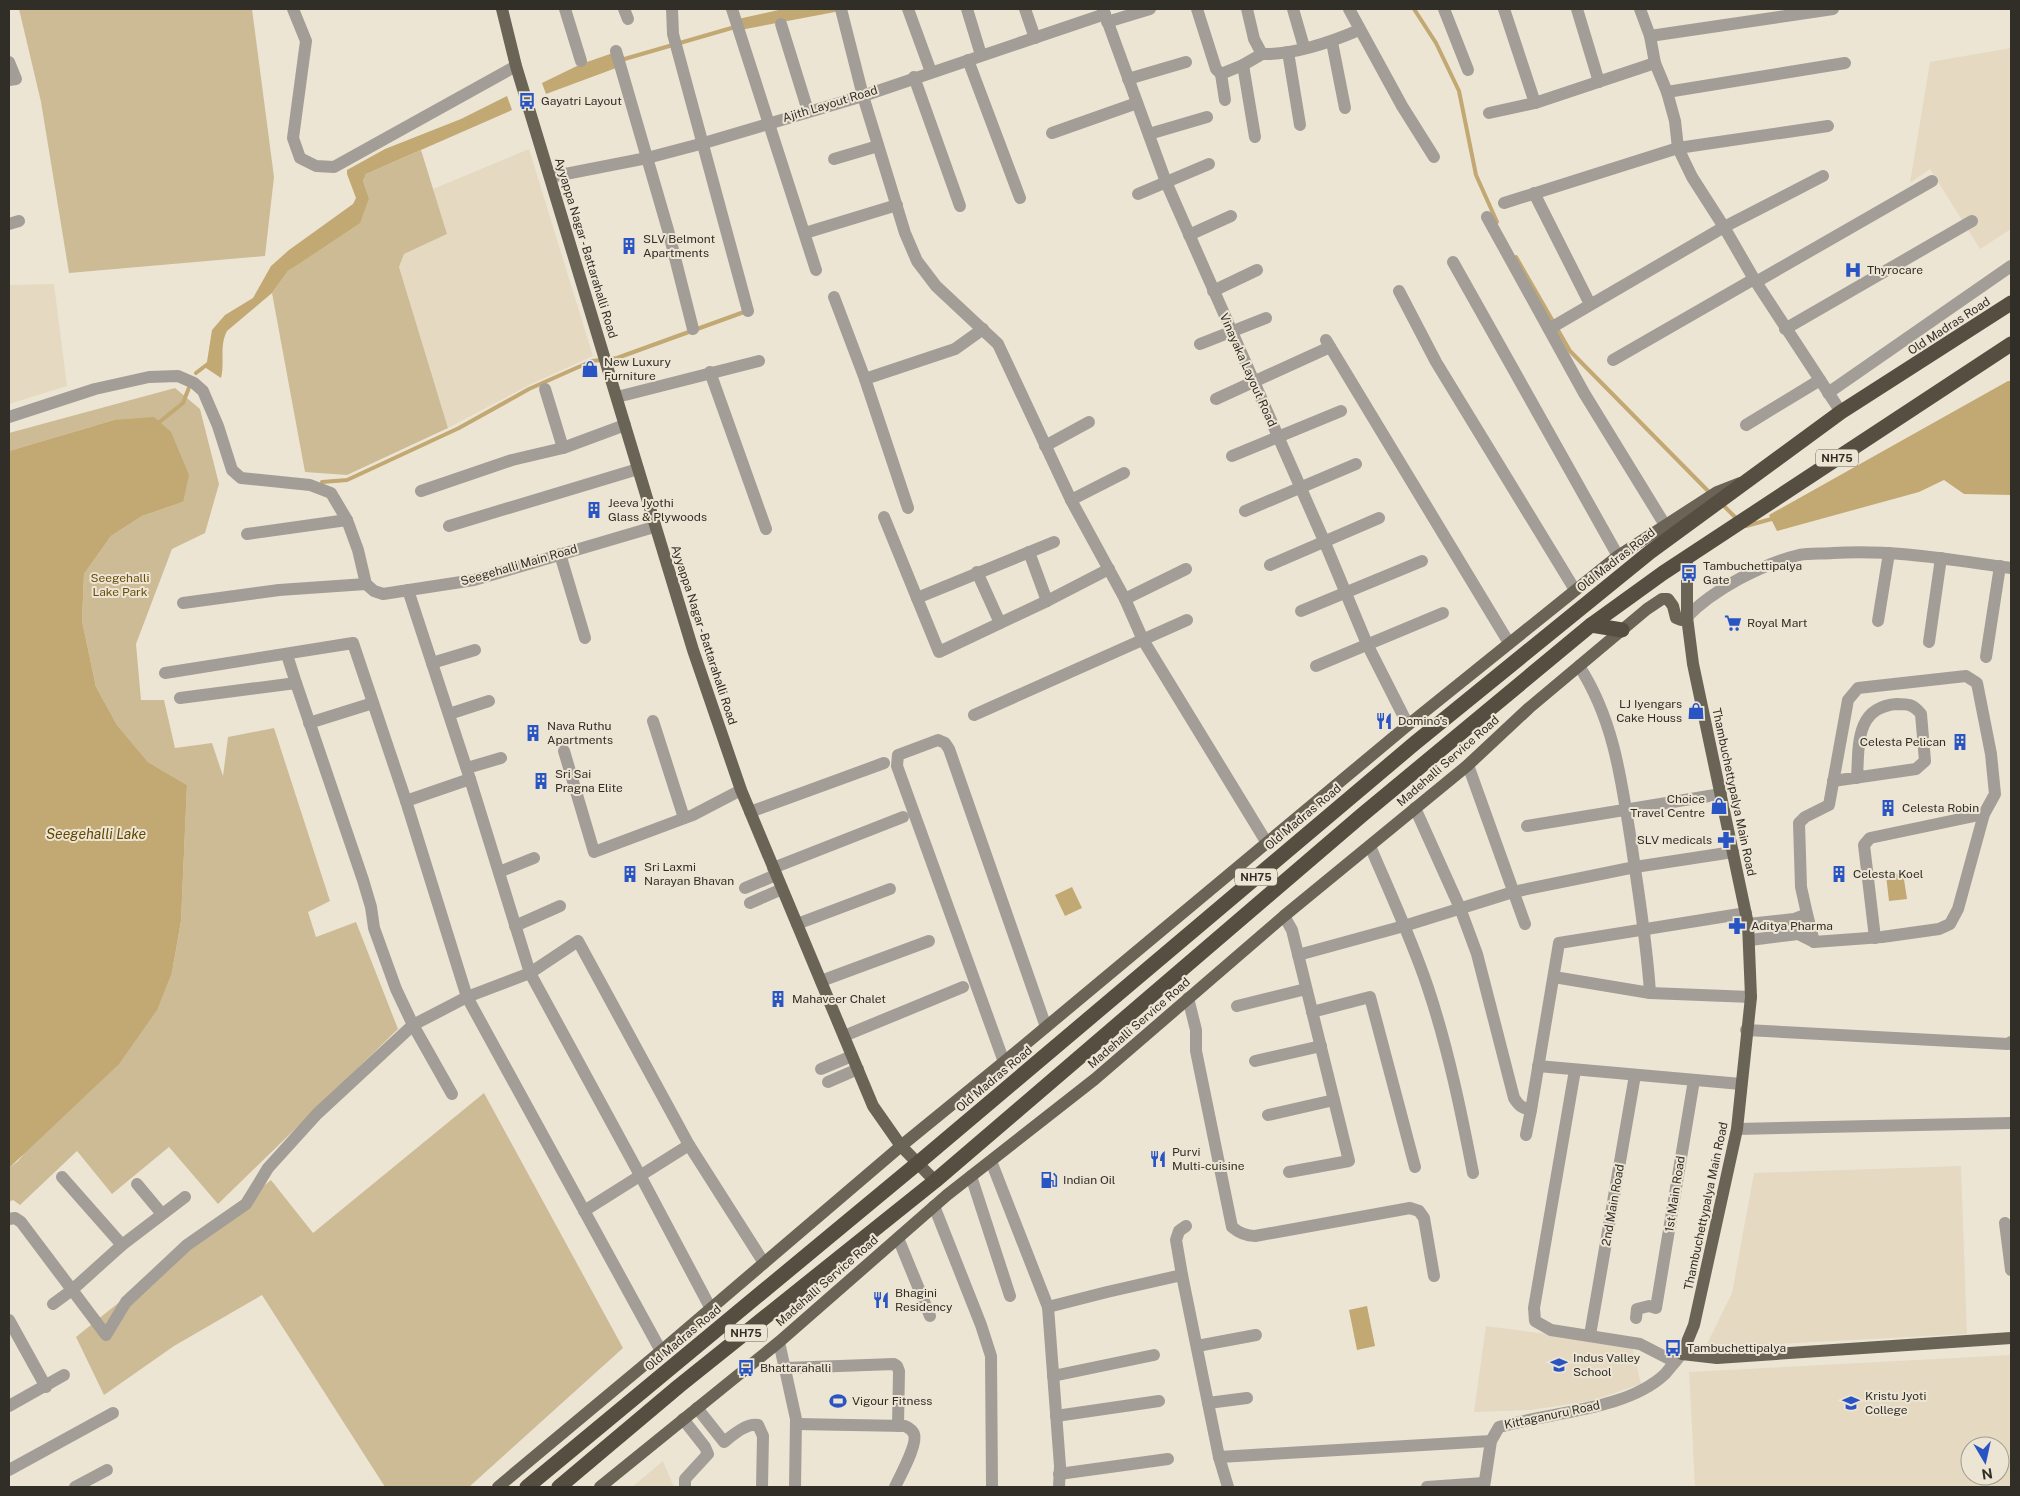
<svg xmlns="http://www.w3.org/2000/svg" width="2020" height="1496" viewBox="0 0 2020 1496" font-family="'Public Sans',sans-serif">
<rect width="100%" height="100%" fill="#ede5d4"/>
<g fill="#e5d9c2" fill-rule="evenodd">
<polygon points="2011,48 2011,229 1980,249 1930,169 1910,183 1930,62"/>
<polygon points="529,149 593,356 531,384 448,428 399,267 404,254 447,234 433,189"/>
<polygon points="54,284 67,386 9,404 9,285"/>
<polygon points="1961,1166 1967,1334 1705,1348 1732,1293 1754,1173"/>
<polygon points="1486,1326 1632,1345 1641,1384 1591,1401 1531,1410 1474,1412"/>
<path d="M2011,1355V1487H1695L1689,1372ZM1970,1446H2000V1476H1970Z"/>
<polygon points="663,1461 674,1487 632,1487"/>
</g>
<g fill="#cdbb96">
<polygon points="19,9 252,9 274,177 265,256 69,273 41,102"/>
<polygon points="421,150 447,234 404,254 399,267 448,428 347,475 305,472 272,293 288,271 309,256 369,198 363,181 366,174"/>
<polygon points="175,388 200,409 219,484 205,533 172,549 136,644 141,700 164,700 175,748 212,743 223,776 228,737 274,728 330,901 308,912 316,937 356,922 398,1029 218,1204 169,1147 112,1194 77,1151 20,1205 13,1200 9,1202 9,1168 18,1161 172,972 181,921 187,785 148,762 117,725 96,687 82,621 84,574 111,536 142,516 183,502 114,420 9,451 9,433"/>
<polygon points="484,1093 623,1348 469,1487 385,1487 262,1295 174,1346 104,1395 76,1337 271,1180 313,1233"/>
</g>
<g fill="#c2a872">
<polygon points="783,9 851,9 740,30 738,19"/>
<polygon points="613,53 616,68 546,94 542,83 581,64"/>
<path d="M507,96L512,110L366,174L363,181L369,198L360,223L288,271L272,293L227,331C219,346 225,362 221,378L206,368L212,330L225,315L253,298L271,266L289,250L353,204L356,198L347,174V170L385,149L461,119Z"/>
<polygon points="2008,381 2011,381 2011,495 1964,494 1944,480 1919,492 1777,531 1769,515"/>
<polygon points="154,417 171,432 189,475 183,502 142,516 111,536 84,574 82,621 96,687 117,725 148,762 187,785 181,921 172,972 157,1010 119,1064 9,1168 9,451 114,420"/>
<polygon points="1903,873 1907,899 1889,901 1886,875"/>
<polygon points="1072,887 1082,908 1065,916 1055,895"/>
<polygon points="1367,1306 1375,1346 1357,1350 1349,1310"/>
</g>
<g fill="none" stroke-linecap="round" stroke-linejoin="round">
<g stroke="#c2a872" stroke-width="4">
<polyline points="1414,9 1436,43 1459,91 1476,175 1497,222"/>
<polyline points="621,60 735,27"/>
<polyline points="1516,257 1570,351 1710,493"/>
<polyline points="196,373 209,363"/>
<polyline points="157,424 183,403 190,385"/>
<polyline points="322,482 347,480 360,474 459,428 529,389 592,361 617,358 744,312"/>
<polyline points="1721,503 1737,519"/>
<polyline points="1746,526 1775,518"/>
</g>
<g stroke="#a29e97" stroke-width="12">
<polyline points="293,9 306,41 293,138 300,158 316,166 334,167 516,66"/>
<polyline points="565,9 581,61"/>
<polyline points="624,9 628,19"/>
<polyline points="672,9 673,34 748,311"/>
<polyline points="732,9 816,270"/>
<polyline points="841,9 863,96 905,233 917,261 936,286 998,344 1071,500 1125,599 1143,640 1267,843"/>
<polyline points="908,9 931,72"/>
<polyline points="967,9 981,55"/>
<polyline points="1025,9 1035,38"/>
<polyline points="1103,9 1166,182 1325,543 1367,644 1408,725"/>
<polyline points="1197,9 1216,69 1221,74 1225,100"/>
<path d="M1247,9L1254,39L1262,54C1292,55 1331,42 1359,30"/>
<polyline points="1293,9 1304,47"/>
<polyline points="1349,9 1402,106 1434,157"/>
<polyline points="1444,9 1468,70"/>
<polyline points="1504,9 1535,103"/>
<polyline points="1577,9 1599,82"/>
<polyline points="1640,9 1650,36 1655,63 1667,92 1675,121 1678,148 1692,177 1724,227 1754,279 1841,412"/>
<polyline points="1107,22 1150,9"/>
<polyline points="781,24 808,111"/>
<polyline points="1650,36 1833,9"/>
<polyline points="1332,42 1345,108"/>
<polyline points="616,51 668,230 693,329"/>
<polyline points="1288,52 1300,125"/>
<polyline points="968,60 1020,198"/>
<polyline points="9,62 16,79 9,80"/>
<polyline points="1243,65 1255,137"/>
<polyline points="1221,74 1243,65 1262,54"/>
<polyline points="914,77 960,206"/>
<polyline points="1128,79 1186,62"/>
<polyline points="1667,92 1845,63"/>
<polyline points="1489,113 1535,103 1655,63"/>
<polyline points="1052,133 1137,103"/>
<polyline points="1149,134 1207,117"/>
<polyline points="834,159 878,146"/>
<polyline points="550,177 647,158 704,143 863,96 1105,14"/>
<polyline points="1534,193 1590,304"/>
<polyline points="1138,194 1209,164"/>
<polyline points="1504,203 1678,148 1828,126"/>
<polyline points="1487,217 1584,393 1665,525"/>
<polyline points="9,224 19,221"/>
<polyline points="805,233 897,205"/>
<polyline points="1189,235 1231,216"/>
<polyline points="1453,262 1618,556"/>
<polyline points="1756,282 1932,181"/>
<polyline points="1213,291 1257,270"/>
<polyline points="1399,291 1436,362 1575,590"/>
<polyline points="834,297 865,379"/>
<polyline points="1549,329 1724,227 1823,176"/>
<polyline points="1785,329 1972,221"/>
<polyline points="1326,340 1509,643"/>
<polyline points="1200,344 1266,318"/>
<polyline points="1613,360 1754,279"/>
<polyline points="710,372 766,529"/>
<polyline points="545,389 563,448"/>
<polyline points="1828,393 2011,266"/>
<polyline points="617,397 759,361"/>
<polyline points="1216,399 1330,347"/>
<polyline points="9,417 95,389 149,377 178,376 194,383 203,391 218,426 232,470 241,478 310,485 331,493 347,520 358,550 366,584 374,591 383,594 474,580 654,527"/>
<polyline points="1746,425 1820,380"/>
<polyline points="1045,446 1089,422"/>
<polyline points="1232,456 1341,411"/>
<polyline points="421,491 512,460 563,448 625,425"/>
<polyline points="1071,500 1124,473"/>
<polyline points="908,508 865,379 955,349 983,329"/>
<polyline points="1245,511 1356,464"/>
<polyline points="884,517 939,652 1047,601 1109,569"/>
<polyline points="449,526 638,469"/>
<polyline points="247,534 347,520"/>
<polyline points="1029,552 1047,601"/>
<polyline points="560,554 585,638"/>
<polyline points="1270,565 1379,518"/>
<polyline points="977,572 1000,623"/>
<polyline points="408,590 470,779 530,973 641,1177 711,1309"/>
<polyline points="917,598 1054,542"/>
<polyline points="1125,599 1186,569"/>
<polyline points="183,603 279,590 366,584"/>
<polyline points="1301,611 1422,561"/>
<path d="M1687,617C1702,601 1719,590 1739,579C1758,569 1777,560 1799,555C1810,553 1822,554 1833,553C1893,549 1952,560 2011,568"/>
<polyline points="1878,621 1889,553"/>
<polyline points="1929,642 1941,558"/>
<polyline points="287,655 296,683"/>
<polyline points="1986,657 2000,566"/>
<polyline points="432,663 475,650"/>
<polyline points="1316,666 1443,613"/>
<path d="M1579,666C1615,721 1622,785 1632,848C1639,897 1647,944 1650,993"/>
<polyline points="165,673 353,643 406,801 467,997 661,1351"/>
<polyline points="180,698 296,683 363,880 371,907 374,928 396,989 413,1025 452,1094"/>
<polyline points="449,714 489,701"/>
<polyline points="974,715 1187,620"/>
<polyline points="653,721 684,818"/>
<polyline points="309,723 373,703"/>
<polyline points="564,751 594,852 693,815 741,790"/>
<polyline points="1468,765 1525,924"/>
<polyline points="467,768 501,758"/>
<path d="M1833,781L1916,769L1925,761L1921,714C1913,704 1908,704 1897,704C1855,707 1859,745 1857,778"/>
<polyline points="406,801 470,779"/>
<path d="M1415,808L1460,908L1477,954L1514,1098C1519,1106 1522,1108 1531,1110L1559,943L1746,913"/>
<polyline points="750,812 884,763"/>
<polyline points="1527,826 1721,794"/>
<path d="M1370,846C1390,893 1412,940 1428,988C1448,1048 1461,1111 1473,1173"/>
<polyline points="773,868 903,817"/>
<polyline points="499,872 534,858"/>
<polyline points="745,888 776,875"/>
<polyline points="750,903 782,889"/>
<polyline points="1807,914 1814,942"/>
<polyline points="1284,916 1292,930 1349,1161 1289,1172"/>
<polyline points="797,924 890,889"/>
<polyline points="1748,924 1794,919 1807,914 1801,887 1799,823 1805,817 1829,805 1848,700 1858,688 1966,676 1977,683 1991,754 1995,794 1984,814 1958,909 1950,924 1939,929 1882,937 1814,942 1798,934 1750,940"/>
<polyline points="515,926 560,906"/>
<polyline points="1875,938 1864,845 1870,838 1984,814"/>
<polyline points="1298,955 1404,926 1513,892 1635,867 1733,852"/>
<polyline points="1554,977 1650,993 1751,997"/>
<polyline points="821,981 929,941"/>
<path d="M1188,998L1196,1030V1051L1232,1227C1239,1233 1246,1236 1255,1236L1410,1208L1419,1211L1424,1218L1434,1276"/>
<polyline points="1237,1006 1306,989"/>
<polyline points="1312,1012 1370,997 1415,1167"/>
<polyline points="1746,1030 2008,1044 2011,1042"/>
<polyline points="844,1036 963,987"/>
<polyline points="1255,1061 1321,1046"/>
<polyline points="1004,1062 897,766 898,755 938,740 945,743 949,749 1046,1027"/>
<polyline points="1538,1066 1741,1084"/>
<polyline points="821,1069 852,1056"/>
<polyline points="1575,1070 1534,1308 1535,1321 1551,1330 1640,1344 1675,1362"/>
<polyline points="828,1082 858,1069"/>
<polyline points="1268,1115 1334,1100"/>
<polyline points="1737,1129 2011,1123"/>
<polyline points="1526,1135 1531,1110"/>
<polyline points="991,1161 1048,1307 1060,1466 1059,1487"/>
<polyline points="971,1176 1010,1296"/>
<polyline points="62,1177 122,1245"/>
<polyline points="137,1184 162,1214"/>
<polyline points="934,1206 981,1325 991,1356 992,1487"/>
<polyline points="584,1211 689,1145"/>
<polyline points="9,1219 15,1218 21,1222 106,1335 126,1302 187,1245 246,1204 268,1168 317,1114 413,1025 467,997 530,973 578,941 689,1145 764,1263"/>
<polyline points="2005,1223 2011,1270"/>
<polyline points="1186,1226 1179,1231 1176,1240 1182,1275 1219,1457 1228,1487"/>
<polyline points="898,1238 930,1316"/>
<polyline points="53,1304 72,1290 122,1245 185,1197"/>
<polyline points="1048,1307 1107,1292 1182,1275"/>
<polyline points="1636,1318 1637,1309 1649,1306 1656,1308 1694,1080"/>
<polyline points="9,1320 46,1387"/>
<polyline points="1590,1335 1635,1075"/>
<polyline points="779,1342 796,1419 795,1487"/>
<polyline points="1197,1346 1256,1335"/>
<polyline points="785,1368 894,1364 897,1366 899,1371 898,1426"/>
<polyline points="1053,1376 1154,1355"/>
<polyline points="1208,1403 1247,1398"/>
<polyline points="9,1406 64,1375"/>
<path d="M697,1408L724,1442C733,1435 746,1423 758,1425L763,1436L762,1487"/>
<polyline points="1056,1416 1159,1401"/>
<polyline points="683,1419 705,1447 708,1454 685,1479 685,1487"/>
<path d="M796,1424L905,1426C909,1428 912,1429 914,1434C918,1444 900,1476 895,1487"/>
<polyline points="1219,1457 1491,1441"/>
<polyline points="9,1470 113,1413"/>
<polyline points="1059,1474 1168,1459"/>
<polyline points="75,1487 107,1470"/>
<polyline points="1427,1487 1484,1483"/>
<path d="M1484,1487L1491,1441L1499,1427C1549,1412 1626,1411 1665,1374C1670,1368 1675,1362 1680,1356"/>
</g>
<g stroke="#6a6457" stroke-width="12">
<polyline points="502,9 516,66 693,650 741,790 873,1106 901,1146 935,1181"/>
<polyline points="1687,557 1687,617 1693,664 1748,924 1751,997 1737,1129 1694,1325 1682,1354 1717,1358 2011,1338"/>
<polyline points="498,1487 661,1351 901,1146 1004,1062 1408,725 1618,556 1717,492 1740,483"/>
<polyline points="600,1487 779,1342 947,1195 1095,1079 1284,916 1468,765 1529,708 1647,609 1662,599 1668,599 1673,606 1676,618 1681,620 1687,617"/>
</g>
<g stroke="#564f41" stroke-width="15">
<polyline points="1591,625 1622,630"/>
<polyline points="527,1487 918,1163 1415,743 1650,552 1841,412 2011,303"/>
<polyline points="559,1487 679,1386 935,1181 1362,815 1591,625 1663,573 2011,344"/>
</g>
</g>
<defs>
<g id="bus-bare" transform="scale(1.35)"><path d="M-5-6H5V4H4V6H2V4H-2V6H-4V4H-5ZM-3.5-4V0h7V-4ZM-3.5 1.2v1.5H-2V1.2ZM2 1.2v1.5H3.5V1.2Z" fill="#2954c3" stroke="#ede5d4" stroke-width="2.5" paint-order="stroke"/></g>
<g id="building-bare" transform="scale(1.35)"><path d="M-4-6H4V6H1V3H-1V6H-4ZM-2.5-4.3h1.7v1.8h-1.7ZM.8-4.3h1.7v1.8H.8ZM-2.5-1h1.7V.8h-1.7ZM.8-1h1.7V.8H.8Z" fill="#2954c3" stroke="#ede5d4" stroke-width="2.5" paint-order="stroke"/></g>
<g id="hospital-bare" transform="scale(1.35)"><path d="M-5-5h3v3.5h4V-5h3V5h-3V1.5h-4V5h-3Z" fill="#2954c3" stroke="#ede5d4" stroke-width="2.5" paint-order="stroke"/></g>
<g id="shop-bare" transform="scale(1.35)"><path d="M-5-2.5h2.3a2.7 3.5 0 0 1 5.4 0H5L5.5 6h-11ZM-1.5-2.5h3a1.5 2.3 0 0 0-3 0Z" fill="#2954c3" stroke="#ede5d4" stroke-width="2.5" paint-order="stroke"/></g>
<g id="supermarket-bare" transform="scale(1.35)"><path d="M-6-5.5h2.5l.6 2H6L4.5 2H-2.5L-4.4-4H-6ZM-1.5 3.2a1.3 1.3 0 1 0 .1 0ZM3 3.2a1.3 1.3 0 1 0 .1 0Z" fill="#2954c3" stroke="#ede5d4" stroke-width="2.5" paint-order="stroke"/></g>
<g id="restaurant-bare" transform="scale(1.35)"><path d="M-5-6h1v4h1v-4h1v4h1v-4h1v5L-1.5 .5V6h-2V.5L-5-1ZM5-6V6H3V1.5H1.5Q1.5-4 5-6Z" fill="#2954c3" stroke="#ede5d4" stroke-width="2.5" paint-order="stroke"/></g>
<g id="pharmacy-bare" transform="scale(1.35)"><path d="M-2-6h4v4h4v4h-4v4h-4v-4h-4v-4h4Z" fill="#2954c3" stroke="#ede5d4" stroke-width="2.5" paint-order="stroke"/></g>
<g id="fuel-bare" transform="scale(1.35)"><path d="M-5.5-6h7V0h2V4h1.3V-2.5L3-4.5l.8-.8L6-3V5H2.5V1h-1V6h-7ZM-4.2-4.7v3.2H.2V-4.7Z" fill="#2954c3" stroke="#ede5d4" stroke-width="2.5" paint-order="stroke"/></g>
<g id="school-bare" transform="scale(1.35)"><path d="M0-5L7-2L0 1L-7-2ZM-4 1L0 2.5L4 1V4Q0 6-4 4Z" fill="#2954c3" stroke="#ede5d4" stroke-width="2.5" paint-order="stroke"/></g>
<g id="stadium-bare" transform="scale(1.35)"><path d="M0-5a6.5 5 0 1 0 0 10a6.5 5 0 1 0 0-10ZM-3.5-1.8h7v3.6h-7Z" fill="#2954c3" stroke="#ede5d4" stroke-width="2.5" paint-order="stroke"/></g>
<g id="university-bare" transform="scale(1.35)"><path d="M0-5L7-2L0 1L-7-2ZM-4 1L0 2.5L4 1V4Q0 6-4 4Z" fill="#2954c3" stroke="#ede5d4" stroke-width="2.5" paint-order="stroke"/></g>
</defs>
<g fill-rule="evenodd">
<use href="#bus-bare" x="527" y="101"/>
<use href="#building-bare" x="629" y="246"/>
<use href="#hospital-bare" x="1853" y="270"/>
<use href="#shop-bare" x="590" y="369"/>
<use href="#building-bare" x="594" y="510"/>
<use href="#bus-bare" x="1689" y="573"/>
<use href="#supermarket-bare" x="1733" y="623"/>
<use href="#shop-bare" x="1696" y="711"/>
<use href="#restaurant-bare" x="1384" y="721"/>
<use href="#building-bare" x="533" y="733"/>
<use href="#building-bare" x="1960" y="742"/>
<use href="#building-bare" x="541" y="781"/>
<use href="#shop-bare" x="1719" y="806"/>
<use href="#building-bare" x="1888" y="808"/>
<use href="#pharmacy-bare" x="1726" y="840"/>
<use href="#building-bare" x="630" y="874"/>
<use href="#building-bare" x="1839" y="874"/>
<use href="#pharmacy-bare" x="1737" y="926"/>
<use href="#building-bare" x="778" y="999"/>
<use href="#restaurant-bare" x="1158" y="1159"/>
<use href="#fuel-bare" x="1049" y="1180"/>
<use href="#restaurant-bare" x="881" y="1300"/>
<use href="#bus-bare" x="1673" y="1348"/>
<use href="#school-bare" x="1559" y="1365"/>
<use href="#bus-bare" x="746" y="1368"/>
<use href="#stadium-bare" x="838" y="1401"/>
<use href="#university-bare" x="1851" y="1403"/>
</g>
<g text-anchor="middle" dominant-baseline="central" stroke-width="4" stroke-linejoin="round" paint-order="stroke">
<g fill="#ede5d4" stroke="#69655b" stroke-width="1">
<rect x="1816" y="449.5" width="42" height="17" rx="4"/>
<rect x="1235" y="868.5" width="42" height="17" rx="4"/>
<rect x="725" y="1324.5" width="42" height="17" rx="4"/>
</g>
<g font-size="11" font-weight="bold" fill="#312e27">
<text x="1837" y="458">NH75</text>
<text x="1256" y="877">NH75</text>
<text x="746" y="1333">NH75</text>
</g>
<g font-size="12" fill="#312e27" stroke="#ede5d4" text-anchor="start">
<text x="541" y="101">Gayatri Layout</text>
<text x="643" y="239">SLV Belmont<tspan x="643" dy="14">Apartments</tspan></text>
<text x="1867" y="270">Thyrocare</text>
<text x="604" y="362">New Luxury<tspan x="604" dy="14">Furniture</tspan></text>
<text x="608" y="503">Jeeva Jyothi<tspan x="608" dy="14">Glass &amp; Plywoods</tspan></text>
<text x="1703" y="566">Tambuchettipalya<tspan x="1703" dy="14">Gate</tspan></text>
<text x="1747" y="623">Royal Mart</text>
<text x="1682" y="704" text-anchor="end">LJ Iyengars<tspan x="1682" dy="14">Cake Houss</tspan></text>
<text x="1398" y="721">Domino's</text>
<text x="547" y="726">Nava Ruthu<tspan x="547" dy="14">Apartments</tspan></text>
<text x="1946" y="742" text-anchor="end">Celesta Pelican</text>
<text x="555" y="774">Sri Sai<tspan x="555" dy="14">Pragna Elite</tspan></text>
<text x="1705" y="799" text-anchor="end">Choice<tspan x="1705" dy="14">Travel Centre</tspan></text>
<text x="1902" y="808">Celesta Robin</text>
<text x="1712" y="840" text-anchor="end">SLV medicals</text>
<text x="644" y="867">Sri Laxmi<tspan x="644" dy="14">Narayan Bhavan</tspan></text>
<text x="1853" y="874">Celesta Koel</text>
<text x="1751" y="926">Aditya Pharma</text>
<text x="792" y="999">Mahaveer Chalet</text>
<text x="1172" y="1152">Purvi<tspan x="1172" dy="14">Multi-cuisine</tspan></text>
<text x="1063" y="1180">Indian Oil</text>
<text x="895" y="1293">Bhagini<tspan x="895" dy="14">Residency</tspan></text>
<text x="1687" y="1348">Tambuchettipalya</text>
<text x="1573" y="1358">Indus Valley<tspan x="1573" dy="14">School</tspan></text>
<text x="760" y="1368">Bhattarahalli</text>
<text x="1865" y="1396">Kristu Jyoti<tspan x="1865" dy="14">College</tspan></text>
<text x="852" y="1401">Vigour Fitness</text>
</g>
<g font-size="12" fill="#312e27" stroke="#ede5d4">
<text transform="translate(830 104) rotate(-17)">Ajith Layout Road</text>
<text transform="translate(586 248) rotate(73)">Ayyappa Nagar - Battarahalli Road</text>
<text transform="translate(1949 326) rotate(-33)">Old Madras Road</text>
<text transform="translate(1248 370) rotate(66)">Vinayaka Layout Road</text>
<text transform="translate(1616 560) rotate(-38)">Old Madras Road</text>
<text transform="translate(519 565) rotate(-16)">Seegehalli Main Road</text>
<text transform="translate(704 635) rotate(72)">Ayyappa Nagar - Battarahalli Road</text>
<text transform="translate(1448 761) rotate(-41)">Madehalli Service Road</text>
<text transform="translate(1734 792) rotate(78)">Thambuchettypalya Main Road</text>
<text transform="translate(1303 817) rotate(-40)">Old Madras Road</text>
<text transform="translate(1139 1023) rotate(-41)">Madehalli Service Road</text>
<text transform="translate(994 1079) rotate(-40)">Old Madras Road</text>
<text transform="translate(1675 1194) rotate(-81)">1st Main Road</text>
<text transform="translate(1613 1205) rotate(-80)">2nd Main Road</text>
<text transform="translate(1706 1206) rotate(-78)">Thambuchettypalya Main Road</text>
<text transform="translate(827 1281) rotate(-41)">Madehalli Service Road</text>
<text transform="translate(683 1338) rotate(-40)">Old Madras Road</text>
<text transform="translate(1552 1415) rotate(-12)">Kittaganuru Road</text>
</g>
<g font-size="12" fill="#694e0b" stroke="#ede5d4">
<text x="120" y="578">Seegehalli<tspan x="120" dy="14">Lake Park</tspan></text>
</g>
<g font-size="14" font-style="italic" fill="#614700" stroke="#ede5d4">
<text x="96" y="834">Seegehalli Lake</text>
</g>
</g>
<rect width="2020" height="1496" fill="none" stroke="#312e27" stroke-width="20"/>
<g transform="translate(1985 1461) rotate(171)"><circle r="24" fill="#ede5d4" stroke="#a29c8f"/>
<path d="M0-4L9 19L0 12L-9 19Z" fill="#2954c3"/>
<text y="-8" font-size="14" font-weight="bold" text-anchor="middle" fill="#312e27">N</text>
</g>
</svg>
